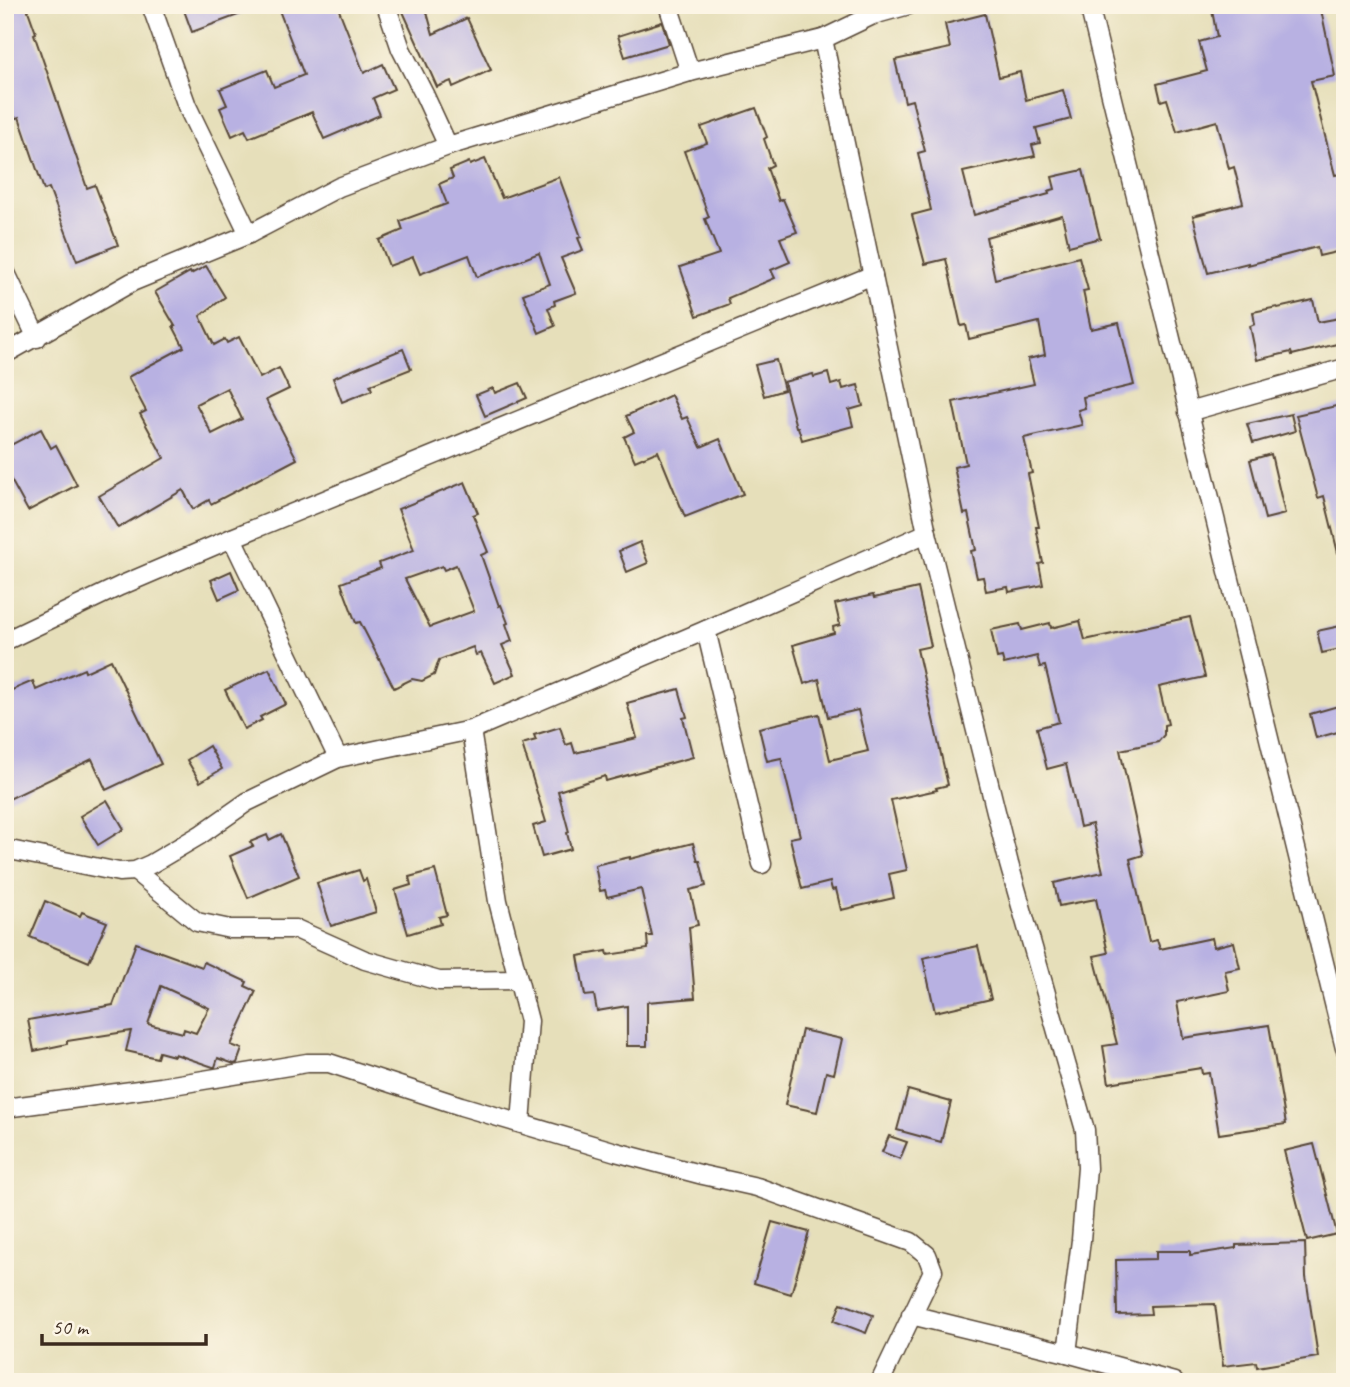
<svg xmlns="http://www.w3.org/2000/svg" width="1350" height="1387" viewBox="0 0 1350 1387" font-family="Caveat,sans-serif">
<rect width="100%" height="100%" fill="#fcf5e5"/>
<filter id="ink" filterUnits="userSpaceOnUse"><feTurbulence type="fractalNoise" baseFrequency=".0143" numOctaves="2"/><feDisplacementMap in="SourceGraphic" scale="14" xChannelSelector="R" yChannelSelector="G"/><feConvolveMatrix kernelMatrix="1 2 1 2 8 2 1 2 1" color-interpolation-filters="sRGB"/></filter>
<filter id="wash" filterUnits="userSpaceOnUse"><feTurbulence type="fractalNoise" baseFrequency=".00686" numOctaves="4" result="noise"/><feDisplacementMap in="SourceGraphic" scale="28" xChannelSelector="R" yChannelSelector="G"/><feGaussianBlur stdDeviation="1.57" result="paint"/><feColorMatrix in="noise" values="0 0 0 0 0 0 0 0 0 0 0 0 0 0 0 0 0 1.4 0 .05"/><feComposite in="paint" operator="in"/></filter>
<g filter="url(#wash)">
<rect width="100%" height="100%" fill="#e6dfba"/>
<g id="blocks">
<g fill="#b8b1e2" fill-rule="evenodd">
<polygon points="5,5 26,5 36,33 34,34 87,188 95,185 118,245 77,261 49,188 44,190 19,117 10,120 5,107"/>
<polygon points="182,5 259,5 260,7 192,32"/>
<polygon points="277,5 337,5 364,73 383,64 394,89 373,98 380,115 324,139 312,112 249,138 245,130 232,136 220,108 227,105 220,89 267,70 274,87 304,75"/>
<polygon points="400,5 425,5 433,34 467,18 491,70 453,87 451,81 437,87"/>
<polygon points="1211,5 1320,5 1335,76 1311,81 1335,175 1345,173 1345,250 1319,256 1317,247 1248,265 1248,263 1208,273 1193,216 1243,203 1234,167 1229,169 1217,121 1177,132 1167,99 1161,101 1157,84 1207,71 1199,42 1217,37"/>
<polygon points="985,14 999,77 1020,72 1026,100 1063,90 1071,119 1036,128 1040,143 1032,145 1035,156 963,172 974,215 1049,194 1048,191 1055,189 1052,177 1083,170 1100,238 1069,246 1062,215 986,237 995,279 1079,257 1088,290 1083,291 1091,329 1119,323 1134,385 1083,397 1085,408 1078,410 1082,425 1024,438 1032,473 1028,474 1039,527 1036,527 1043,563 1039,564 1043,585 1009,592 1008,587 986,591 983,577 977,578 971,551 976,550 968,513 964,514 954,467 966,464 953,402 1034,384 1028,359 1045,355 1039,322 969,339 966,325 961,326 946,259 925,264 912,215 931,210 918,153 925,151 912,100 905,102 895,60 950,48 945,24"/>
<polygon points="662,22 669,44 625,57 618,36"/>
<polygon points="756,108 767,137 764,139 773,165 767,168 779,201 783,199 797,232 780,238 790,262 771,270 775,278 728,298 730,304 697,316 680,267 719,254 705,219 709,217 684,151 707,143 701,127"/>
<polygon points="485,159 502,198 559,177 581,237 578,238 583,250 561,258 576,293 554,301 555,305 548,308 555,326 539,333 523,294 550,284 539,253 477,277 469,255 420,274 413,257 389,266 379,240 403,230 400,221 447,204 439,184 453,178 450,170 469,162 470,165"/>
<path d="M206,266L225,297L200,316L214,345L225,339L227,343L239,337L260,378L279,368L289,389L266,400L297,459L211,504L209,500L193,509L183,490L118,528L99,496L164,458L140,414L146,411L128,377L184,347L173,326H175L155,292L190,272L191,274ZM227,388L242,419L212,434L196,404Z"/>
<polygon points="1313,300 1318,322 1345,317 1345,342 1292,355 1291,352 1257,360 1250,326 1255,324 1253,312 1277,307 1278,308"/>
<polygon points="403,349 411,369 370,385 372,390 342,402 333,378"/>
<polygon points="776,360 784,390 764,396 755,365"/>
<polygon points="828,373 831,385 841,382 843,389 858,385 863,406 849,410 853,426 802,440 798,427 796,427 784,382 813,374 814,377"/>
<polygon points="520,383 527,398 485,416 476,395 493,388 495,393"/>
<polygon points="671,395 682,419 687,417 701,447 720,439 743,494 685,517 658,451 635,461 624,437 634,432 626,416"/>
<polygon points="1345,404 1345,552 1338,553 1324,496 1318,498 1296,415"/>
<polygon points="1291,414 1295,431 1253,443 1247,424"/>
<polygon points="41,429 51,448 56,445 77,485 28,511 5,469 5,448"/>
<polygon points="1271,454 1285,514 1265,519 1250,460"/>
<path d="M465,482L478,513L473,515L488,552L481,555L499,606L501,605L508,623L506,624L512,641L502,645L515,674L495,683L481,653L476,655L473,647L439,660L434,675L422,681L412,679L394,688L360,622L356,623L341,583L381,568L379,563L414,550L398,509ZM456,565L474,611L430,627L405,579L442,566L444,570Z"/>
<polygon points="640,542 648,563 627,572 619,551"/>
<polygon points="231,571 239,590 219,599 211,580"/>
<polygon points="918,588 931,646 917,649 948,785 936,788 937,790 891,800 907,870 889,874 894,898 841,910 836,889 832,890 830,882 802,889 790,838 800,836 781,758 767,761 759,728 819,714 830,760 868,751 858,710 828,717 819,679 804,684 793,645 834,633 833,627 840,625 835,604 873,595 874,598"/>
<polygon points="1190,617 1205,677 1159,687 1168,724 1164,725 1164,735 1158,742 1120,750 1143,855 1130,859 1149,942 1157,940 1160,949 1212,938 1214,947 1234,942 1240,968 1225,971 1229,991 1177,1002 1183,1038 1269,1025 1286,1124 1219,1134 1209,1073 1202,1074 1201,1068 1109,1083 1103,1046 1117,1044 1094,956 1108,953 1096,899 1059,906 1054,883 1103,872 1092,824 1080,827 1066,764 1047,769 1037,728 1059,722 1045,666 1040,667 1037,656 1004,664 1002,657 997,658 991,630 1020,624 1022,630 1050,623 1051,628 1080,621 1085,640"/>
<polygon points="1345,625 1345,648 1322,653 1317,631"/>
<polygon points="111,660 161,764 106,790 92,759 5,801 5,693 33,681 36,690 84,669 85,672"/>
<polygon points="269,669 286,704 260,717 262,720 244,729 225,690"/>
<polygon points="679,689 687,717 683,718 693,757 606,781 605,776 558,791 569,832 567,833 571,849 542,857 533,826 546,822 522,744 536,740 534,735 560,727 566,745 572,743 575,753 637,738 627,703"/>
<polygon points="1345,704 1345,730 1316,738 1310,714"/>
<polygon points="209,746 222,769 200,782 187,760"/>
<polygon points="107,800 124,829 98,845 80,816"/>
<polygon points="281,834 299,876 248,898 230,856 253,846 250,842 267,835 269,840"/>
<polygon points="693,843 698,861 700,861 706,886 690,890 698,925 689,927 695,998 647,1002 647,1046 627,1046 627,1006 597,1011 594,995 585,996 578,956 607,951 608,955 648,949 647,936 652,936 641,889 607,897 605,890 600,891 595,865 630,857 630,859"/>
<polygon points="359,870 363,881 366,879 376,912 331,926 317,883"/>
<polygon points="435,870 447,915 439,917 441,924 408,934 395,890 411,885 409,877"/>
<polygon points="45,901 80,916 82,912 107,922 89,962 30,937"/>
<path d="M136,943L202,967L204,962L247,982L245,986L256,991L231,1045L242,1049L237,1063L234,1064L218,1058L215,1067H213L175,1054L174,1056L159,1052L157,1058L126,1051L131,1031L67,1041V1044L34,1051L28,1020L113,1005ZM161,986L209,1008L196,1033L184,1029L183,1033L148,1024Z"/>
<polygon points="978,946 991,999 935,1012 923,958"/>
<polygon points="802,1030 842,1039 834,1074 826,1072 817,1112 785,1105"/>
<polygon points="908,1090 951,1102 941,1142 897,1130"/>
<polygon points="889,1136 907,1142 900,1159 882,1152"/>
<polygon points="1314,1144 1337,1234 1307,1241 1284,1151"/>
<polygon points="772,1222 809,1232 791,1294 754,1283"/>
<polygon points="1305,1243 1306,1277 1318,1357 1257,1367 1256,1362 1223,1366 1215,1304 1150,1306 1151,1314 1117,1315 1116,1260 1156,1259 1156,1251 1190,1251 1190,1255 1236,1248 1236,1245"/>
<polygon points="841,1303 873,1315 866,1333 834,1321"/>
</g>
</g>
</g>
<g filter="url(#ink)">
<use href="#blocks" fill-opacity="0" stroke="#554535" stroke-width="2"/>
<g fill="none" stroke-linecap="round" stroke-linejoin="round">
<g stroke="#554535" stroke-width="21">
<g id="minor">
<polyline points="151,5 187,106 249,234"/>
<polyline points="386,5 401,49 424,94 448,146"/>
<polyline points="668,5 690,72"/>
<polyline points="1089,5 1345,1048"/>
<polyline points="823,39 927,533 1009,864 1085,1130 1087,1168 1081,1240 1067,1353"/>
<polyline points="5,271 37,338"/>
<polyline points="5,354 132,282 249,234 339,187 448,146 690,72 823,39 873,15 909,5"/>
<polyline points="1188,412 1345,368"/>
<polyline points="232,538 338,758"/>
<polyline points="706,630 762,864"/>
<polyline points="5,641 120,586 232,538 873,275"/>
<polyline points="471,730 498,901 529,1021 521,1123"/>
<polyline points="5,849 119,872 135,871 151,864 200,835 247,802 338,758 471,730 706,630 927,533"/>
<polyline points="135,871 197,922 230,929 296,929 365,960 439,981 518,980"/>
<polyline points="5,1108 161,1087 307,1063 329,1063 461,1106 616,1152 703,1175 757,1187 911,1242 927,1255 933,1271 880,1382"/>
<polyline points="911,1315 1067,1353 1174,1382"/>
</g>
</g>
<use href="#minor" stroke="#fff" stroke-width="18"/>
</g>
</g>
<rect width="1350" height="1387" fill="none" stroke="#fcf5e5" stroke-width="28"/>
<path d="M42 1334v10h164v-10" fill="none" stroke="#3b2a1e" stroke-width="3.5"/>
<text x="52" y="1334" font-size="21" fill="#3b2a1e" stroke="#fcf5e5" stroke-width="5" paint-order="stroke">50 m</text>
</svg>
